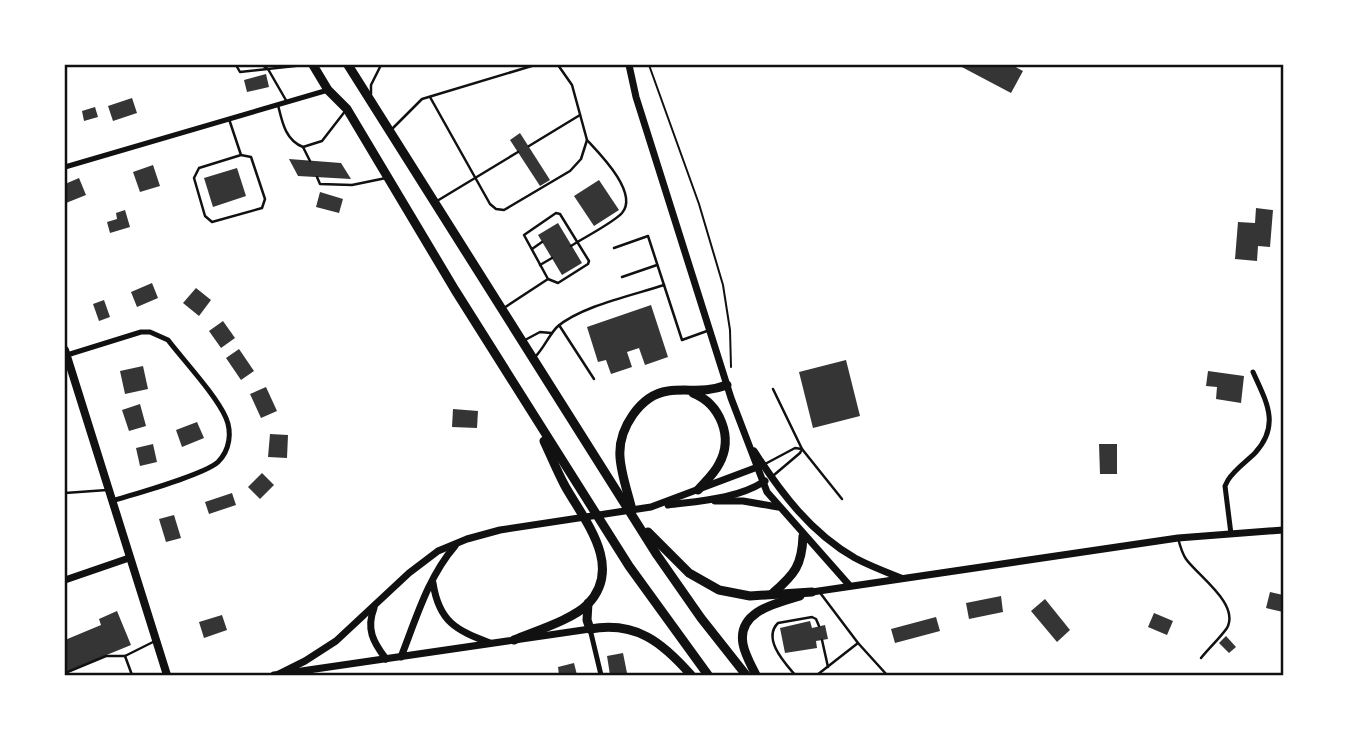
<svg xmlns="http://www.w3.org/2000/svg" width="1348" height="740" viewBox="0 0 1348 740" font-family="'Playfair Display',serif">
<rect width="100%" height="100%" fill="#fff"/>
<g fill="#353535">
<polygon points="958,65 1012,65 1023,71 1011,93"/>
<polygon points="266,74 269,87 247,92 244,80"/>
<polygon points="132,98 137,113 113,121 108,106"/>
<polygon points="95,107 98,117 84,121 82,111"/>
<polygon points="520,133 550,180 540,186 510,140"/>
<polygon points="289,159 341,163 351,179 298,176"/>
<polygon points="153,165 160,186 140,192 133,172"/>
<polygon points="237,168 246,196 213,207 204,178"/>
<polygon points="79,178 86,195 66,203 65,184"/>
<polygon points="599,180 619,210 594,226 574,196"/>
<polygon points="320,192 343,199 339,213 316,207"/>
<polygon points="1256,208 1273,210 1270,247 1258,246 1257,261 1235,259 1238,222 1255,223"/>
<polygon points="125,210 130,227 110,233 107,222 117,219 116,213"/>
<polygon points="558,223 582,263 562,275 538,235"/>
<polygon points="152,283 158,298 137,307 131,292"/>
<polygon points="196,288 211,300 199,316 183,303"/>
<polygon points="104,300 110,317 99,321 93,304"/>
<polygon points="651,305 668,357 645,365 639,348 627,352 632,367 611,374 606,360 598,362 587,327"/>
<polygon points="223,321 235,338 221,348 209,331"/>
<polygon points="239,349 254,371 241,380 226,358"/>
<polygon points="846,360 860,416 813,428 799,372"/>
<polygon points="143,366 148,389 125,394 120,371"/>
<polygon points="1208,371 1244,376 1241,403 1216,399 1217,387 1206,386"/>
<polygon points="266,387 277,411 261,418 250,394"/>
<polygon points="140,404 146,426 129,431 122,410"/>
<polygon points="453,409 478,411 477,428 452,427"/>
<polygon points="197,422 204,438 182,447 176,430"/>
<polygon points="270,434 288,435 287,458 268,457"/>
<polygon points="153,444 157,462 140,466 136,448"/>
<polygon points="1099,444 1117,444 1117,474 1100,474"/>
<polygon points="262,473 274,485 260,499 248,487"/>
<polygon points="232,493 236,505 209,514 205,502"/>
<polygon points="174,515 181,538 166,542 159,519"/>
<polygon points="1270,592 1283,595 1283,612 1266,608"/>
<polygon points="1001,596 1003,612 969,619 966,603"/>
<polygon points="1045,599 1070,630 1057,642 1031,611"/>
<polygon points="117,611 131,645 65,672 65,640 101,625 99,619"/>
<polygon points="1154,613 1173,621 1167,635 1148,627"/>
<polygon points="222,615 227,630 204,638 199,622"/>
<polygon points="936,617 940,631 895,643 891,629"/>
<polygon points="810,621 812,628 825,625 828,639 816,641 817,648 785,653 780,628"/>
<polygon points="1226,636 1236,647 1229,653 1219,643"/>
<polygon points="623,653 627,673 610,675 607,656"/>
<polygon points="574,663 577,675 559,675 558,667"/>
</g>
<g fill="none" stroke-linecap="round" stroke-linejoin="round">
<polyline stroke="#111" stroke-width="2" points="649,65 699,204 723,285 730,330 731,367"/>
<g stroke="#111" stroke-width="2.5">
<polyline points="236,65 240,72 304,65"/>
<polyline points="262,65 268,69 287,102"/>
<polyline points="371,94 371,85 381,65"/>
<polyline points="430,97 490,204 496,209 504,210 570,171 581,159 587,140 572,85 558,65"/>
<path d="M278,105C282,121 285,140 303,147L310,161"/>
<polyline points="229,119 241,155 251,157 265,199 262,208 212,222 205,216 194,178 199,168 241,155"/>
<polyline points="392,129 422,99 535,65"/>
<polyline points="529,146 580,115"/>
<polyline points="303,147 322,141 346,110"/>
<polyline points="317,177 320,184 352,185 386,178"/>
<polyline points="437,201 518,152"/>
<polygon points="556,213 560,214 589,261 588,264 558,283 548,279 524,235"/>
<path d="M571,246C583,238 613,223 622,213C639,193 600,154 587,140"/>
<polyline points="614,248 648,236 664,285"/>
<polyline points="532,249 542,242"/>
<polyline points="540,265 552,258"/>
<polyline points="622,277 657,265"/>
<polyline points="504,308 548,279"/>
<polyline points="559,325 594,379"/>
<polyline points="525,340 540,332 551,333"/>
<path d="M535,357C544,348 549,335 557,327C581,306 634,295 664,285L682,340L707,331"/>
<polyline points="773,389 802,449 842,499"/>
<polyline points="765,464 795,448 802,449 800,453 774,475"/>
<polyline points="65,493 107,490"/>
<path d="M1178,538C1180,546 1182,553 1186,559C1198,576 1240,604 1227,628C1220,638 1209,648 1201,658"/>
<polyline points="821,594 858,643 887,675"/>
<polyline points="822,640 828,667"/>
<polyline points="125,656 132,675"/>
<polyline points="65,673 106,656 125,656 153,642"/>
<path d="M795,675C785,663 762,639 778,623L812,617L816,619L819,626"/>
<polyline points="817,675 858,643"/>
</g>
<g stroke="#111" stroke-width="5">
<polyline points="65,167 328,90"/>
<path d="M67,355L141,332H150L168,340C184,361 216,395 226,418C232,432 230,450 218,462C204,475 134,494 112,501"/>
<path d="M1231,534L1225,486L1228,480C1235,469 1246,462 1255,453C1281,425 1266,401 1253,372"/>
<polyline points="590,629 601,675"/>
</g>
<g stroke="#111" stroke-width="7">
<polyline points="629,65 636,97 731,398 767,492 850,586"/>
<path d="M754,451C781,493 811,533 855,558C870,566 886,572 901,578"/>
<polyline points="715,501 743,501 778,507"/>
<path d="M668,505C699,501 738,499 765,481"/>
<polyline points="65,580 129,558"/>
<path d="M433,583C439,622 456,630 490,643"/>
<polyline points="812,592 1178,538 1283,530"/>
<path d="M374,608C366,629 373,642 386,659"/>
<path d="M401,657C416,619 428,577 455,546"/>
<polyline points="279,674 305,661 336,641 409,573 438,551 467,539 500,530 651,507 763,465"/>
<polyline points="274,675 590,629"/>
</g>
<polyline stroke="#111" stroke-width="8" points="65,350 167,675"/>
<g stroke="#111" stroke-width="9">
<polyline points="313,65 328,90 347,109 455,290 629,566 708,675"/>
<polyline points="348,65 657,555 701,618 746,675"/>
<path d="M693,393C720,404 734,437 719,464C714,474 705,482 698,490"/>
<path d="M632,510C628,493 621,474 620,457C618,429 640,395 668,391C690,388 702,394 727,385"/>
<polyline points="648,532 689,573 719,590 750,596 812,592"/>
<path d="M773,593C795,574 802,565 803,536"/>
<path d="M588,603L587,620L590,629C636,621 662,642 691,675"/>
<path d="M514,640C535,631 572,620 588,604C624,566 584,520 565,486C557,471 551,456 544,441"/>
<path d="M756,675C751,665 745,655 743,644C737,611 777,603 800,596"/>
</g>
</g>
<rect width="1348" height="740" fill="none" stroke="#ffffff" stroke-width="133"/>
<rect x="66" y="66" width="1216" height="608" fill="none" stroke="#111" stroke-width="2.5"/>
</svg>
